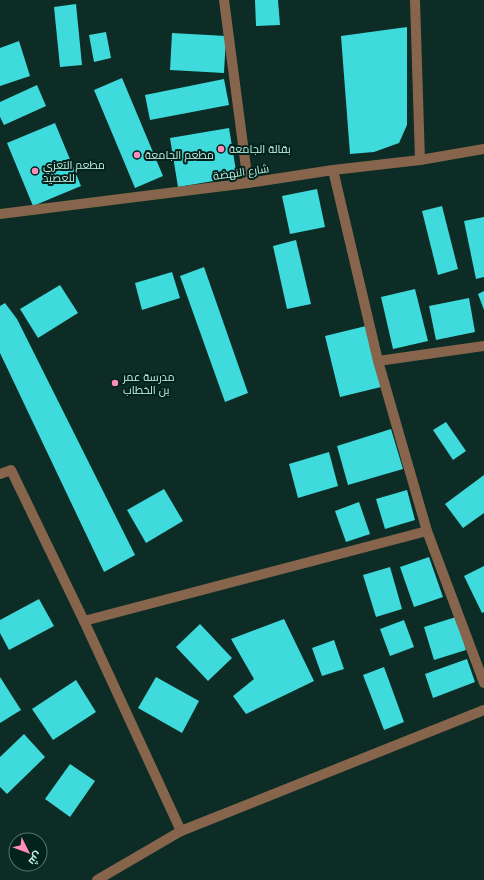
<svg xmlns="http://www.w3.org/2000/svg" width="484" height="880" viewBox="0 0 484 880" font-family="Poppins,Cairo,sans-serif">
<rect width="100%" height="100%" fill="#0c2c25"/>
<g fill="#3edadc">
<polygon points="255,0 278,0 280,25 256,26"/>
<polygon points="76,4 82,65 60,67 54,7"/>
<polygon points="407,27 407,125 399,143 374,152 350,154 341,36"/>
<polygon points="106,32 111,58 94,62 89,35"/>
<polygon points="172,33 226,36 224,73 170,70"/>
<polygon points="19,41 30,76 0,86 0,48"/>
<polygon points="122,78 163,176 135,188 94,90"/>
<polygon points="224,79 229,105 150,120 145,95"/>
<polygon points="37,85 46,106 4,125 0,117 0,102"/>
<polygon points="55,123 81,186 33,206 7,143"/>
<polygon points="229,128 237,177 178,187 170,138"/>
<polygon points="317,189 325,227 290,234 282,196"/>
<polygon points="442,206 458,269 438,275 422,211"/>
<polygon points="484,217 484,277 476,279 464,221"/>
<polygon points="296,240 311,304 287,309 273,246"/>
<polygon points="204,267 248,393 225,402 180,276"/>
<polygon points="172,272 180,298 142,310 135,283"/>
<polygon points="60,285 78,313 38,338 20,309"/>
<polygon points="415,289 428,341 393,349 381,297"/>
<polygon points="484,291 484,310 478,294"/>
<polygon points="469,298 475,332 436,340 429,306"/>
<polygon points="5,303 17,319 135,555 104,572 0,353 0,306"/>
<polygon points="366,326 381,387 340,397 325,336"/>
<polygon points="446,422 466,451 453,460 433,430"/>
<polygon points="391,429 403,469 348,485 337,446"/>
<polygon points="329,452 338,486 298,498 289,464"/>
<polygon points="484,475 484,513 463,528 445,504"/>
<polygon points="164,489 183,521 146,543 127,510"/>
<polygon points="407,490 415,520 385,529 376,499"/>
<polygon points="359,502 370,534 346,542 335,511"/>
<polygon points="429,557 443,597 414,607 400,567"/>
<polygon points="484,566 484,612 482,613 464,576"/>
<polygon points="390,567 402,609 376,617 363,575"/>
<polygon points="39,599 54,626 9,650 0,633 0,620"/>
<polygon points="456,617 466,650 434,660 424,627"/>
<polygon points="284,619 314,681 246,714 233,696 254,679 231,639"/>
<polygon points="404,620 414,647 390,656 380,629"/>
<polygon points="200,624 232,658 208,681 176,647"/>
<polygon points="334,640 344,669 322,676 312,648"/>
<polygon points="467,659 475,682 433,698 425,674"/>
<polygon points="384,667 404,722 384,730 363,675"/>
<polygon points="0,677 21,710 0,723"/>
<polygon points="156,677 199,701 182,733 138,708"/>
<polygon points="76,680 96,712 53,740 32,709"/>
<polygon points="24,734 45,757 7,794 0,787 0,757"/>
<polygon points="70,764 95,781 70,817 45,799"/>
</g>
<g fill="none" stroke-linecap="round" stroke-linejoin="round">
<g stroke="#87654d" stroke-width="10">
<polyline points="224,0 248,183"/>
<polyline points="415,0 420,160"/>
<polyline points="333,170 378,361 427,531 484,683"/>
<polyline points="0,214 248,183 333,170 420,160 484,149"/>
<polyline points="378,361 484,346"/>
<polyline points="0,474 11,470 84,621 181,831"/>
<polyline points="84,621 427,531"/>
<polyline points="97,880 181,831 484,710"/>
</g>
</g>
<g fill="#ff8eba" stroke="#02221c" stroke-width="1.5">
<circle cx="221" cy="149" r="4"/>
<circle cx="137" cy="155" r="4"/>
<circle cx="35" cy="171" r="4"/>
<circle cx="115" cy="383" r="4"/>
</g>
<g text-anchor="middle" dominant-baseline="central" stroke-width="4" stroke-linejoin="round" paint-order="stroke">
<g font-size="11" fill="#c5f3e6" stroke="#02221c" text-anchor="start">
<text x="229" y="149">بقالة الجامعة</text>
<text x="145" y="155">مطعم الجامعة</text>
<text x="43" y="165">مطعم التعزي<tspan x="43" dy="13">للعصيد</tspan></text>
<text x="123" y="377">مدرسة عمر<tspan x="123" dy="13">بن الخطاب</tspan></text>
</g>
<g font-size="11" fill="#c5f3e6" stroke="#02221c">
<text transform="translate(241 172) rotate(-8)">شارع النهضة</text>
</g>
</g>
<g transform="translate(28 852) rotate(132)"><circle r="19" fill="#02221c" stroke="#50766d"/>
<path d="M0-3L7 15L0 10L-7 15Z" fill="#ff8eba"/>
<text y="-6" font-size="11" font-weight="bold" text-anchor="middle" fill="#c5f3e6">ش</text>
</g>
</svg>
